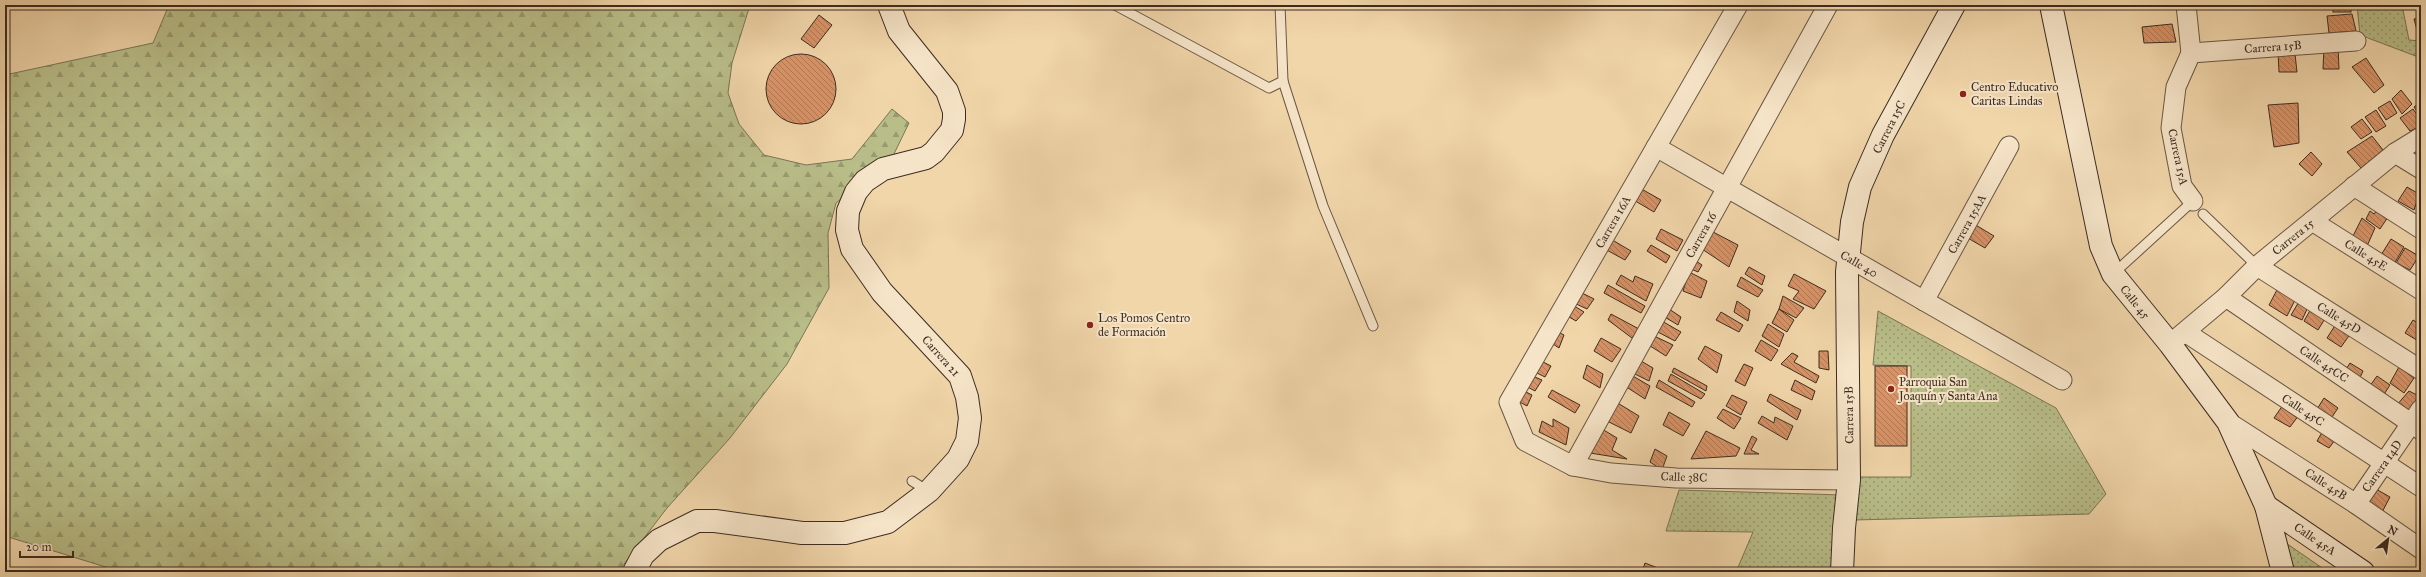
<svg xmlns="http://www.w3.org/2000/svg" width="2426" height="577" viewBox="0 0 2426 577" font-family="'IM FELL Great Primer',serif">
<defs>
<pattern id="forest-firs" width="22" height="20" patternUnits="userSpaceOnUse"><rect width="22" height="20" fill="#b9be89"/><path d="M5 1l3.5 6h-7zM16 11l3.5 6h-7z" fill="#989b70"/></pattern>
<pattern id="park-dots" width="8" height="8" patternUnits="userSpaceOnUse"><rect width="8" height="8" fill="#b9be89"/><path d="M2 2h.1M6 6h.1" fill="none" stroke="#989b70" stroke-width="1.8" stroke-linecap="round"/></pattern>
<pattern id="building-back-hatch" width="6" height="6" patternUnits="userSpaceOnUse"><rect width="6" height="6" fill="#d79367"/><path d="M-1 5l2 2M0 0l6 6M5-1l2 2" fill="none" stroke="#b07854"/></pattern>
</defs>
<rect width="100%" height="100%" fill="#f1d6aa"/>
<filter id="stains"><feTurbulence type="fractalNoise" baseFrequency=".005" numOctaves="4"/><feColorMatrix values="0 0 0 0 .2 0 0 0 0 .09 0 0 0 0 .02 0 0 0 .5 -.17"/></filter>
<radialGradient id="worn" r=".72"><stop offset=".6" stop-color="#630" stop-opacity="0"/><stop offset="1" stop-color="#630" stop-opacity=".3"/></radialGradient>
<polygon fill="url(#forest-firs)" stroke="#7a7556" points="169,5 750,5 732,63 728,93 739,124 764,155 806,165 852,159 892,109 909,123 892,158 836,203 828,233 829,288 787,364 730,438 667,508 618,572 122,572 5,536 5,75 153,43"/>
<g fill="url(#park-dots)" stroke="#7a7556">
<polygon points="2357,5 2402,5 2409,40 2421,41 2421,58 2360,35"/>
<polygon points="1878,311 2056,408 2106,494 2089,514 1854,520 1854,477 1911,477 1911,366 1873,365"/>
<polygon points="1679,490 1842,495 1841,572 1736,572 1753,532 1666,531"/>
<polygon points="2283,541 2328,572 2293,572"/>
</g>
<g fill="url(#building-back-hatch)" stroke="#3c2c22">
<rect x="2333" y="5" width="18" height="7"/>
<polygon points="2352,14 2356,31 2329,33 2327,16"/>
<polygon points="819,15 832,25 814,48 801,39"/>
<polygon points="2421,18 2421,36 2419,37 2414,19"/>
<polygon points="2172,24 2176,42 2144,43 2142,27"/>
<polygon points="2338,47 2339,69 2323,69 2324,48"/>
<polygon points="2278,52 2295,54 2297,72 2279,72"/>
<circle cx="801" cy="89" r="35"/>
<polygon points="2366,58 2384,85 2374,93 2352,67"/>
<polygon points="2401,90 2412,104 2402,114 2392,99"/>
<polygon points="2390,101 2397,113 2386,120 2378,108"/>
<polygon points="2421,102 2421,117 2414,107"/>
<polygon points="2298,103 2299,143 2274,147 2268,105"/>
<polygon points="2413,109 2421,120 2421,126 2410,131 2400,118"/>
<polygon points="2376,110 2386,126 2376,132 2365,117"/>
<polygon points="2362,119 2372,132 2361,139 2351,127"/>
<polygon points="2372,136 2383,150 2361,168 2347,152"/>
<polygon points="2311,152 2322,164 2312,176 2299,164"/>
<polygon points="1638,187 1661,200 1654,212 1632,199"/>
<polygon points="2407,187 2419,194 2414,210 2398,201"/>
<polygon points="2380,207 2390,214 2380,229 2366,219 2370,211 2374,214"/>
<polygon points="2362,218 2375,228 2367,246 2353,236"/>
<polygon points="1974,224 1994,236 1985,248 1966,237"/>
<polygon points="1661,229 1683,240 1677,251 1656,239"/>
<polygon points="1713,232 1738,245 1729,267 1702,249"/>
<polygon points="1609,238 1631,251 1625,260 1603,248"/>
<polygon points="2391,239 2404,247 2394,264 2381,255"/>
<polygon points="1651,245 1670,256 1666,263 1647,251"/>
<polygon points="2405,248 2419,256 2410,270 2396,263"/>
<polygon points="1693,259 1702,265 1698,272 1689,268"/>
<polygon points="1749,267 1765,276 1762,285 1745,274"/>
<polygon points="1689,272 1707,281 1701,298 1683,291"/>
<polygon points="1794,274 1826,291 1814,309 1793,299 1799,291 1788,286"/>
<polygon points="1621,275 1633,282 1635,276 1653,284 1646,301 1616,284"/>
<polygon points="1741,277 1763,290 1758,297 1737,286"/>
<polygon points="1608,285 1645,306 1641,313 1604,293"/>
<polygon points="2278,288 2296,298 2287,316 2269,305"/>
<polygon points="1578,291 1594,299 1587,309 1572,302"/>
<polygon points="1783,296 1804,308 1796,318 1779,309"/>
<polygon points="2300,300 2309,305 2302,320 2291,315"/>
<polygon points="1737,301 1750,310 1748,321 1734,312"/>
<polygon points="1571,304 1584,312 1576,321 1564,314"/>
<polygon points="2312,307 2326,317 2318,330 2304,321"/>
<polygon points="1669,309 1681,317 1678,325 1663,316"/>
<polygon points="1779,309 1794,320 1787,332 1772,323"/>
<polygon points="1721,312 1743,325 1739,332 1716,320"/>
<polygon points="1611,314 1639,329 1632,338 1608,320"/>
<polygon points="1660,320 1681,332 1675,341 1656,331"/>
<polygon points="2413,320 2421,325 2420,342 2405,333"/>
<polygon points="1768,324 1784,334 1779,347 1762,336"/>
<polygon points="2336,324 2351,333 2341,347 2327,338"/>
<polygon points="1556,331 1564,335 1559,348 1550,342"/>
<polygon points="1652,335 1673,345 1666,356 1647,344"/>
<polygon points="1601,338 1621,349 1612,362 1594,351"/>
<polygon points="1761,340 1778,350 1771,361 1755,351"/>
<polygon points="1705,346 1722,355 1717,373 1698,359"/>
<polygon points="1819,351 1828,351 1829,370 1819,368"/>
<polygon points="1792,353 1798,356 1794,362 1819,376 1816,383 1781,364"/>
<polygon points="1539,360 1551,366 1545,377 1531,370"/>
<polygon points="1641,361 1653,368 1649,381 1633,373"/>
<polygon points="2350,363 2363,371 2358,382 2343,374"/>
<polygon points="1744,364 1753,368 1745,386 1735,381"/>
<polygon points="1587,365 1603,374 1600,388 1583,378"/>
<rect x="1875" y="366" width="32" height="80"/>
<polygon points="2399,367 2414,378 2404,393 2390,383"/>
<polygon points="1674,368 1707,386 1706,391 1672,372"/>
<polygon points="1671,374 1705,394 1701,399 1668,381"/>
<polygon points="1530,375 1542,380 1535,391 1524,385"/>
<polygon points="1631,375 1650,386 1645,399 1625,386"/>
<polygon points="2377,376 2390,385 2381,399 2367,390"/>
<polygon points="1659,380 1695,402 1692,407 1656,387"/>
<polygon points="1795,380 1815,391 1812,400 1791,390"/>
<polygon points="1522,390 1532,395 1527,406 1516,400"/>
<polygon points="1552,390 1580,405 1575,413 1548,397"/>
<polygon points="2409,391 2421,397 2421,402 2411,420 2395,407"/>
<polygon points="1770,394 1801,410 1797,420 1767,401"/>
<polygon points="1732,395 1747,402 1741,415 1726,406"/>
<polygon points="2324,398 2338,408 2328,423 2314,414"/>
<polygon points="1616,402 1639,416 1631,433 1605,420"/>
<polygon points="2283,405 2299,415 2290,427 2274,418"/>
<polygon points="1723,409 1741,418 1734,429 1717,418"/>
<polygon points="1669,412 1690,424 1683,436 1663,425"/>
<polygon points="1762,416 1774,423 1775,417 1793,426 1787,440 1758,423"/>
<polygon points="1553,419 1569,428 1566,445 1539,432 1542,421 1553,427"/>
<polygon points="1602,429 1617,438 1612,450 1627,459 1590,453"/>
<polygon points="2324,429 2338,436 2329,448 2317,441"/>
<polygon points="1706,431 1740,448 1736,456 1691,459"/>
<polygon points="1752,436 1757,439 1751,450 1759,454 1744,454"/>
<polygon points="1655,449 1667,456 1662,470 1650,462"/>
<polygon points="2374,488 2390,497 2380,516 2363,506"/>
<polygon points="1645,563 1663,570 1662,572 1642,572"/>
</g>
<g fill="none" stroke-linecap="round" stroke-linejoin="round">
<g stroke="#695644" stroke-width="11">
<g id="lane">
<polyline points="1115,5 1269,88 1283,81 1280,5"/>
<polyline points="1283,81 1323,206 1373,326"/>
<polyline points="2203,214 2257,266"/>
<polyline points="2113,274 2193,201"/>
<polyline points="912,481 928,491"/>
</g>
</g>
<g stroke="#695644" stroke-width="21">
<g id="street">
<polyline points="1738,5 1509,402 1525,441 1573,466 1611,473 1676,478 1849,480"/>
<polyline points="2186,5 2191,53"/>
<polyline points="2191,53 2356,41"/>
<polyline points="2191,53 2176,87 2171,128 2182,186 2193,201"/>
<polyline points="1656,147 2062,380"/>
<polyline points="2395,153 2421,169"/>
<polyline points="2354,186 2421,229"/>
<polyline points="2312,221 2421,290"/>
<polyline points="2257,266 2421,370"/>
<polyline points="2226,297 2421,430"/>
<polyline points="1924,301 2009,146"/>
<polyline points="2185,332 2421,487"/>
<polyline points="2170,344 2226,297 2257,266 2395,153 2421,137"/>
<polyline points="2228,422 2356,504 2421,549"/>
<polyline points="1573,466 1828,5"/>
<polyline points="2356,504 2421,409"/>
</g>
</g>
<g stroke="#3c2c22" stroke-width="24">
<g id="secondary">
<polyline points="2051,5 2101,246 2113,274 2170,344 2228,422 2266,506 2283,572"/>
<polyline points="2266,506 2363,572"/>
<polyline points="634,572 643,555 659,540 697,521 715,521 802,533 845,533 888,522 929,491 958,459 967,441 970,418 967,397 960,376 882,292 852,249 847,230 848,211 856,192 865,181 883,169 926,158 934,152 952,130 954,119 954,111 947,91 899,31 889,5"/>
<polyline points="1842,572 1844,528 1849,480 1847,272 1852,222 1860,187 1883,135 1954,5"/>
</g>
</g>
<use href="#lane" stroke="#f6e4c8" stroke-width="9"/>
<use href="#street" stroke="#f6e4c8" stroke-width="19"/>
<use href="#secondary" stroke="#f6e4c8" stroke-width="22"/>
</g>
<g fill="#8f2418" stroke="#f6e4c8" stroke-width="1.5">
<circle cx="1963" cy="94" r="4"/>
<circle cx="1090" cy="325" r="4"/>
<circle cx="1891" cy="389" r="4"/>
</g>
<g text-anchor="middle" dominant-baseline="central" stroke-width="4" stroke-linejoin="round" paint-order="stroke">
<g font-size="12" fill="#3c2c22" stroke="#f6e4c8">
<text transform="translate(2273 47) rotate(-4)">Carrera 15B</text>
<text transform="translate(1889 127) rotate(-63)">Carrera 15C</text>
<text transform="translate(2178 157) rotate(78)">Carrera 15A</text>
<text transform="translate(1613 222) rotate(-60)">Carrera 16A</text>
<text transform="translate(1967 224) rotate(-61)">Carrera 15AA</text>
<text transform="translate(1701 235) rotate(-61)">Carrera 16</text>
<text transform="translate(2293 237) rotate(-39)">Carrera 15</text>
<text transform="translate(2366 255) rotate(32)">Calle 45E</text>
<text transform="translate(1859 264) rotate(30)">Calle 40</text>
<text transform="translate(2135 302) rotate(51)">Calle 45</text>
<text transform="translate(2339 318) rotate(32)">Calle 45D</text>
<text transform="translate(941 356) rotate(48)">Carrera 21</text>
<text transform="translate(2324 364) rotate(34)">Calle 45CC</text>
<text transform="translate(2303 410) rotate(33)">Calle 45C</text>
<text transform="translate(1849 415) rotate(-91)">Carrera 15B</text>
<text transform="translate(2382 466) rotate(-55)">Carrera 14D</text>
<text transform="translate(1684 477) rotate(2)">Calle 38C</text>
<text transform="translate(2326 484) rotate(33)">Calle 45B</text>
<text transform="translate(2315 539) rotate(34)">Calle 45A</text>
</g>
<g font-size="12" fill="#3c2c22" stroke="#f6e4c8" text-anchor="start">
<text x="1971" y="87">Centro Educativo<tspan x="1971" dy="14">Caritas Lindas</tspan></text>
<text x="1098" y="318">Los Pomos Centro<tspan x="1098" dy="14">de Formación</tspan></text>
<text x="1899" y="382">Parroquia San<tspan x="1899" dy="14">Joaquín y Santa Ana</tspan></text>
</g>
</g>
<rect width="2426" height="577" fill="none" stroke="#f1d6aa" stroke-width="20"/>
<rect x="6" y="6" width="2414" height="565" fill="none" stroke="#3c2c22" stroke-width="2"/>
<rect x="10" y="10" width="2406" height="557" fill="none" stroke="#3c2c22"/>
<g transform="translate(2388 539) rotate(29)" stroke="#f6e4c8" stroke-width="3" paint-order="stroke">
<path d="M0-3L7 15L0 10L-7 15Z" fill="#3c2c22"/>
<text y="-6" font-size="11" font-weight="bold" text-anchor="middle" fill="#3c2c22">N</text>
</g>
<path d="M20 551v6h53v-6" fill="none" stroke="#3c2c22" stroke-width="2"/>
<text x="26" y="551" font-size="12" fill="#3c2c22" stroke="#f6e4c8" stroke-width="3" paint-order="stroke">20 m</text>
<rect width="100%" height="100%" filter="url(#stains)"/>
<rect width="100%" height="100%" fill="url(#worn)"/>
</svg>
